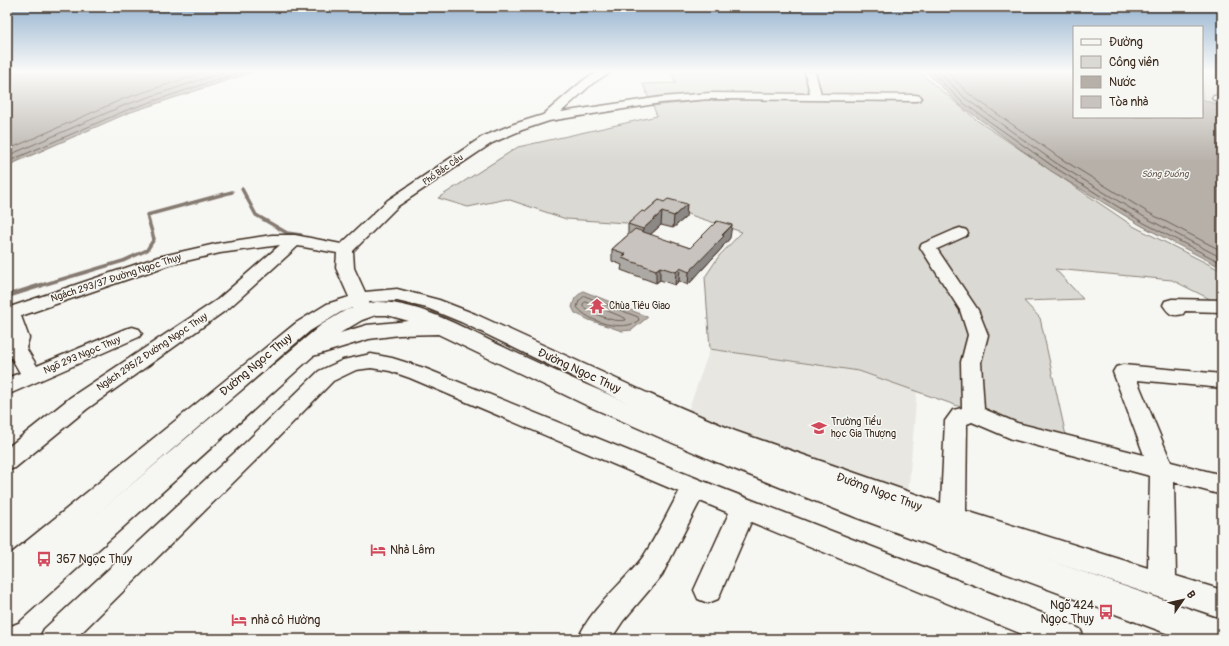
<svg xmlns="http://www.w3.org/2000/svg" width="1229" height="646" viewBox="0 0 1229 646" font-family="Pangolin,sans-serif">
<rect width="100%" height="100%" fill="#f6f6f2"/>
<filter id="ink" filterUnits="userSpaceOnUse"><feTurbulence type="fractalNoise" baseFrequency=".025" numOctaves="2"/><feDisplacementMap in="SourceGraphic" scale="8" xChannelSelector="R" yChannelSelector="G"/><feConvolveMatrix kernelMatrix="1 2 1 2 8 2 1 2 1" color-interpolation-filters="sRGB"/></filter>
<g filter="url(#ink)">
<polygon fill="#e8e7e2" points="710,349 859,371 917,390 908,494 687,414"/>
<g fill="#dad9d3" stroke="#8a8278">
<polygon points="671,72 919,72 978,121 1133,226 1222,271 1222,305 1172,280 1055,269 1083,299 1024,301 1040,318 1068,445 859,371 710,349 705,277 719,256 742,232 666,207 626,223 566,219 507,199 468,207 438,198 518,147 657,116 653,106 733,97 650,101 643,84 676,83"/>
<polygon points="1202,72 1222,72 1222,107 1202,99"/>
</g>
<g fill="#b6b0a9" stroke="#857a71">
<polygon points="7,72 253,72 128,113 7,166"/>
<polygon points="926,72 1074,72 1074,117 1202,117 1202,99 1222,107 1222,268 1142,226 1051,171 960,105"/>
<polygon points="583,291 648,317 632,330 622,331 589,320 575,313 572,307 575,298"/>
</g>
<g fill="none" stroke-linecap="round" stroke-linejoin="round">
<g stroke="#6c6056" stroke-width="1">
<polyline points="932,72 962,102 1054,167 1144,223 1222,263"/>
<polyline points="939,72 965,98 1056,163 1146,218 1222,258"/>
<polyline points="947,72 969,94 1060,158 1149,213 1222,251"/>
<polyline points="7,150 123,99 205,72"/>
<polyline points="7,156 125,105 224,72"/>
<polyline points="7,162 127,110 240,72"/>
<path d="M585,296L638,317L639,320C624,333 588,322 577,307L579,301Z"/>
<path d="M586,302L625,318L626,320C612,323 595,314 583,307V304Z"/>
</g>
<g stroke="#857a71" stroke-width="3.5">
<polyline points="242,189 256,215 287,233 301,235"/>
<polyline points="39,286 123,261 147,250 154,239 147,215 232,192"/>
</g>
<polyline stroke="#857a71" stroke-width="4.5" points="7,296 42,285"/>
<g stroke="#3b2a1e" stroke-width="3">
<g id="minor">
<path d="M599,72H611L593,83L561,112L661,97L710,93L810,94L805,72H815L821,94L916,95L920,96L922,98L920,100L916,101L710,99L661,103L549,121L522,130L492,143L398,206L353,251L354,268L365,292L397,289L439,300L475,314L647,393L735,431L941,503L945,421L953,410L962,408L961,362L968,335L960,310L920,247L922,244L954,230L960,228L966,230L968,233L966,236L937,249L978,310L988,335L981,362L984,409L1017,423L1144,455L1113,372L1116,367L1123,365L1222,374V388L1137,380L1171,462L1222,475V495L1174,482L1176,576L1222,590V618L953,529L719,443L631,405L461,322L427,308L397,301L369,302L371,310L369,314L362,316L355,314L352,308L341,312L310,331L17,583L7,587V557L296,323L327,304L349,297L336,268L337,253L298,246L229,308L87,409L15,468L7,470V448L71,397L217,300L280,245L220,253L169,265L21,316L29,338L26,348L37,366L125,329L132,327L139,329L142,333L139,337L7,395V378L20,373L7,350L9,338L7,331V308L158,257L220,243L272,235H295L341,244L388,200L482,137L514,124L543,115L585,79ZM972,422L1012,439L1150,476L1148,568L966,511L967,424Z"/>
<polygon points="1222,94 1222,100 1214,100 1212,98 1214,96"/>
<path d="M1172,299L1222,300V312L1185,311L1183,314C1172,317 1169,314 1163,305L1165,301Z"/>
<path d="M371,354L392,358L424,368L703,481L1070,624L1080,629L1085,639H1034L751,522L718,599L708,603L698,599L694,590L729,513L700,501L662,575L623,621L611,639H578C592,606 622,585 643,557C656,537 667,514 679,492L410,378L390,371L371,368L356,370L333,381L261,455L75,639H39L44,629L245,443L319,371L343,360Z"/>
</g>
</g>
<g stroke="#3b2a1e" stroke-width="3">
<path id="major" d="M376,302C423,302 470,332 512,351C561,374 611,396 662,417C846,492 1034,555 1222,620V639H1182L855,517L714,461L588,406L438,334L399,335L369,339L313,356L19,621L7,626V589L321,325L346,310ZM376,315H387L409,321L367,325L340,333L362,320Z"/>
</g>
<use href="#minor" fill="#f6f6f2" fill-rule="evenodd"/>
<use href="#major" fill="#f6f6f2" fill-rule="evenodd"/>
</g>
<polygon fill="#aca8a3" stroke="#3b2a1e" points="659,200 686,217 673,228 661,225 650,235 690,248 730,238 723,246 722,248 688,285 679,281 675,285 660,280 656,283 621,270 622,265 612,261 612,249 628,235 628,224 645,212"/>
<g fill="#8c8885" stroke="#3b2a1e">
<polygon points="687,204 686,217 673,228 674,216"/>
<polygon points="662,212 661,225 643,241 643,229"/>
<polygon points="732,225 730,238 723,246 722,248 688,285 689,272"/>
<polygon points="660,267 660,280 656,283 656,270"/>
<polygon points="680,268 679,281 675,285 676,272"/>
</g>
<g fill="#c8c3be" stroke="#3b2a1e">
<polygon points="668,199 687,204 674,216 662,212 643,229 628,224 642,211 645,212 659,200 664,202"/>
<polygon points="717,221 732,225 722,235 724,236 689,272 680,268 676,272 660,267 656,270 622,258 626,254 612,249 635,229 690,248"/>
</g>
</g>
<linearGradient id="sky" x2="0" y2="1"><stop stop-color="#94b2cf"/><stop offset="0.44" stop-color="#fbfbf9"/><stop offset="1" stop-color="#fbfbf9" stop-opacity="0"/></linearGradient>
<rect width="1229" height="162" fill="url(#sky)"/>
<defs>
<g id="temple-bare" transform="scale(1.2)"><path d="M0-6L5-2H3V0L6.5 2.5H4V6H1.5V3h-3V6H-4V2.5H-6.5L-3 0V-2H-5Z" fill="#d1495b" stroke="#f6f6f2" stroke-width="2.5" paint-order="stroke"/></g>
<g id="school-bare" transform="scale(1.2)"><path d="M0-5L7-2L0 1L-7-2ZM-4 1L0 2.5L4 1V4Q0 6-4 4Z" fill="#d1495b" stroke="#f6f6f2" stroke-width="2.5" paint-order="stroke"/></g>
<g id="hotel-bare" transform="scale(1.2)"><path d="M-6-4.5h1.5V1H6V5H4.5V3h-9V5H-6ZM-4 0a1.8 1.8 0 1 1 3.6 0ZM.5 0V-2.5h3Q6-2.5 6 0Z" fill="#d1495b" stroke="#f6f6f2" stroke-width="2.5" paint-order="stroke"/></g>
<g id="bus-bare" transform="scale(1.2)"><path d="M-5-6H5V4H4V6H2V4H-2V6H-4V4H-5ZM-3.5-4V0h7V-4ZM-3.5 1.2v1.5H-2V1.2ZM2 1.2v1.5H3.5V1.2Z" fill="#d1495b" stroke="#f6f6f2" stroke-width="2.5" paint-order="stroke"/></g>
</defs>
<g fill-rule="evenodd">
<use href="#temple-bare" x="597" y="306"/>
<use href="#school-bare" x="819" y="428"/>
<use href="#hotel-bare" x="378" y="550"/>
<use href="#bus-bare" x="44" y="559"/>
<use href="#bus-bare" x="1106" y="612"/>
<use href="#hotel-bare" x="239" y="620"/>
</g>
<g text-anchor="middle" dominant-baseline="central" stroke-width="3" stroke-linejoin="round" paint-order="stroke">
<g font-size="9" fill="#3b2a1e" stroke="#f6f6f2">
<text transform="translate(443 170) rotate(-35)">Phố Bắc Cầu</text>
</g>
<g font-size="9" font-style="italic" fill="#605248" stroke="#f6f6f2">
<text x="1165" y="174">Sông Đuống</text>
</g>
<g font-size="10" fill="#3b2a1e" stroke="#f6f6f2">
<text transform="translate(116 278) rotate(-18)">Ngách 293/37 Đường Ngọc Thụy</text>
<text transform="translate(152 352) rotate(-34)">Ngách 295/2 Đường Ngọc Thụy</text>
<text transform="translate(82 355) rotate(-23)">Ngõ 293 Ngọc Thụy</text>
</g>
<g font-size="10" fill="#3b2a1e" stroke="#f6f6f2" text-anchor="start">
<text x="609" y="306">Chùa Tiêu Giao</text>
<text x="831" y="422">Trường Tiểu<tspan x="831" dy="12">học Gia Thượng</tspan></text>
</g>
<g font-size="12" fill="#3b2a1e" stroke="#f6f6f2">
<text transform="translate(256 365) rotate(-40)">Đường Ngọc Thụy</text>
<text transform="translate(579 371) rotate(25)">Đường Ngọc Thụy</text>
<text transform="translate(879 492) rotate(20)">Đường Ngọc Thụy</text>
</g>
<g font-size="12" fill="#3b2a1e" stroke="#f6f6f2" text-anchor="start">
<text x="390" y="550">Nhà Lâm</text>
<text x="56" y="559">367 Ngọc Thụy</text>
<text x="1094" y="605" text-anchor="end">Ngõ 424<tspan x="1094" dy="14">Ngọc Thụy</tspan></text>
<text x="251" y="620">nhà cô Hường</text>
</g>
</g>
<rect width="1229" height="646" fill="none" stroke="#f6f6f2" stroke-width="24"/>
<rect x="12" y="12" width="1205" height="622" fill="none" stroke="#3b2a1e" stroke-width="1.5" filter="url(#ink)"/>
<rect x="1073" y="26" width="130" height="92" fill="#f6f6f2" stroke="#aba49d"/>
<rect x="1081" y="39" width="20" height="6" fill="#f6f6f2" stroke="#aba49d"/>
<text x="1109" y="46" font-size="12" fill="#3b2a1e">Đường</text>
<rect x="1081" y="56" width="20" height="12" fill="#dad9d3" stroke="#aba49d"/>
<text x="1109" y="66" font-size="12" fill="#3b2a1e">Công viên</text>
<rect x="1081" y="76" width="20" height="12" fill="#b6b0a9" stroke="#aba49d"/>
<text x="1109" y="86" font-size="12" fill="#3b2a1e">Nước</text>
<rect x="1081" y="96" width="20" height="12" fill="#c8c3be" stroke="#aba49d"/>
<text x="1109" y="106" font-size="12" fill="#3b2a1e">Tòa nhà</text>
<g transform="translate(1183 600) rotate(56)" stroke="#f6f6f2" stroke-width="3" paint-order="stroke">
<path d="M0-3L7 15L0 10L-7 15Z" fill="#3b2a1e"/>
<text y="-6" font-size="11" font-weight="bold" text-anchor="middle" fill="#3b2a1e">B</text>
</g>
</svg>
